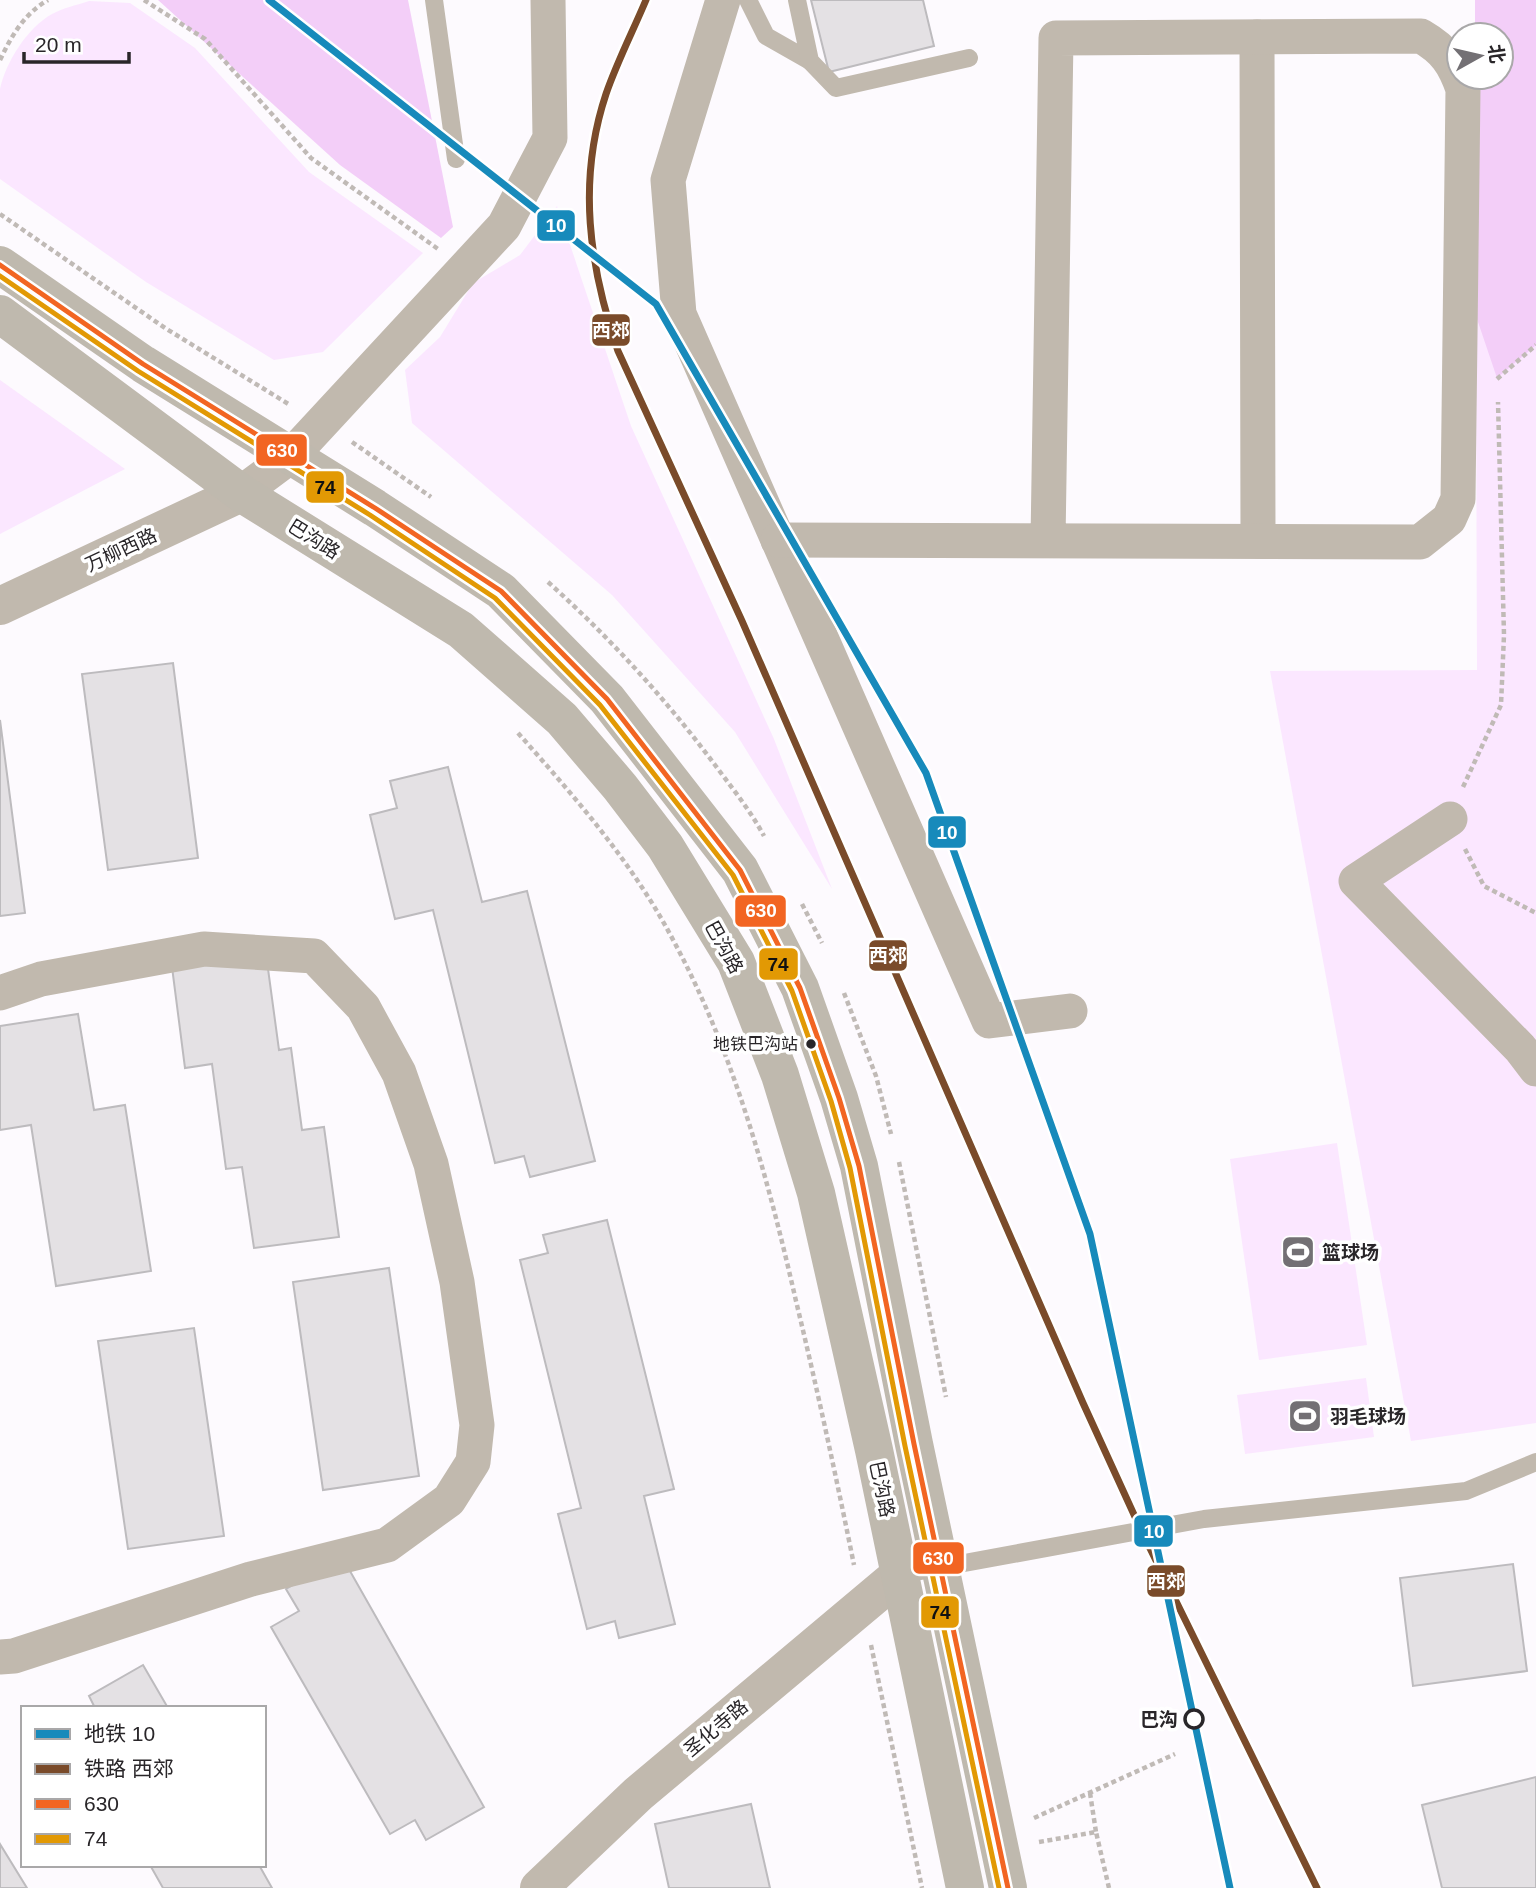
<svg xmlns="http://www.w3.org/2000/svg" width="1536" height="1888" viewBox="0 0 1536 1888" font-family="Arial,'Noto Sans SC',sans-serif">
<rect width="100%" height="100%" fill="#fdfafe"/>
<g fill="#fbe7ff">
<polygon points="1475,0 1536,0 1536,1423 1411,1441 1270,671 1477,670 1475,77 1501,77 1501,35 1475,35"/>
<path d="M89,1L130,3L195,48L309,172L423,253L323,352L274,360L146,282L0,179V89C6,62 27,28 52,14C63,8 77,5 89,1Z"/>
<polygon points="557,206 631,426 774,739 832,889 735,732 612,595 412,423 405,370 440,337 473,283 520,255"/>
<polygon points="0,380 125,469 0,534"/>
<polygon points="1337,1143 1367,1345 1259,1360 1230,1159"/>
<polygon points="1366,1378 1374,1437 1245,1454 1237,1395"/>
</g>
<g fill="#f3cef8">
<polygon points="158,0 408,0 453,227 441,238 340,165"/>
<polygon points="1475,0 1536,0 1536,345 1497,378 1476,316 1475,77 1501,77 1501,35 1475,35"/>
</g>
<g fill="#e4e1e4" stroke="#bdbbbe" stroke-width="2">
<polygon points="811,0 923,0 934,46 829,72"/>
<polygon points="173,663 198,858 108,870 82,674"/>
<polygon points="0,720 25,913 0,916"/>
<polygon points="448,767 482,902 527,891 595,1161 530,1177 524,1156 495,1163 433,910 395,919 370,815 397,808 390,781"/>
<polygon points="266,954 279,1050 291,1048 302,1130 324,1127 339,1237 254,1248 242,1167 226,1169 212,1064 185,1068 172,967"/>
<polygon points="78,1014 94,1110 125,1105 151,1271 56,1286 31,1125 0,1130 0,1026"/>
<polygon points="607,1220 674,1489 644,1496 675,1624 619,1638 615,1621 587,1629 558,1514 581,1508 520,1260 548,1253 543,1235"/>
<polygon points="389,1268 419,1476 323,1490 293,1282"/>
<polygon points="194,1328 224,1536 128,1549 98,1341"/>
<polygon points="342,1557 484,1807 426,1840 415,1820 390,1834 271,1627 299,1611 286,1589"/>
<polygon points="1513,1564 1527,1671 1413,1686 1400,1578"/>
<polygon points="143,1665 168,1708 95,1708 89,1696"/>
<polygon points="1536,1777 1536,1888 1442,1888 1422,1805"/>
<polygon points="751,1804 770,1888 669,1888 655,1824"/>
<polygon points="0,1844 27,1888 0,1888"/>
<polygon points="150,1865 259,1865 272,1888 163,1888"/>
</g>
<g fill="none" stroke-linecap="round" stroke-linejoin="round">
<g stroke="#c0bab6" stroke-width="4.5" stroke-dasharray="5 3.5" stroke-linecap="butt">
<polyline points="144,0 205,39 311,158 438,249"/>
<path d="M0,60C12,35 24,14 48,0"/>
<polyline points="0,214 165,328 290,405"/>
<polyline points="1497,379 1536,345"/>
<polyline points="352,442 431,497"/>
<path d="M548,582C610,638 665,698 715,765C732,788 750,810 764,836"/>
<path d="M518,733C574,796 631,861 671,936C733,1050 767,1174 796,1301C817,1388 836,1476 854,1565"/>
<polyline points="1463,787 1501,705 1504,635 1498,402"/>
<polyline points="1465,849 1484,886 1536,913"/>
<polyline points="802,904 822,943"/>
<polyline points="844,993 876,1076 891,1134"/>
<polyline points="899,1162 946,1397"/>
<polyline points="871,1645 922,1888"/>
<polyline points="1090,1793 1096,1832"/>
<polyline points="1034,1818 1175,1754"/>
<polyline points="1039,1842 1096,1832 1109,1888"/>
</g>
<g stroke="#c1b9ae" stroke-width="18">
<polyline points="434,0 456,159"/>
<polyline points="748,0 766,36 810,61"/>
<polyline points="797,0 810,61 836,88 969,58"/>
<polyline points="899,1575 1204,1519 1466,1491 1536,1462"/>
</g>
<g stroke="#c1b9ae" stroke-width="35">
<polyline points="723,0 668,180 679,314 989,1021 1070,1011"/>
<polyline points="1257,37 1258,541"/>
<polyline points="241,493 291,456 504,226 550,138 548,0"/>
<path d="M778,540L1420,542L1449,519L1458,499L1463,89C1454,63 1445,50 1421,36L1056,38L1048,541"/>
<polyline points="1450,819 1356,881 1520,1048 1536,1069"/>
<polyline points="0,993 41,979 204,949 314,956 363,1007 399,1073 431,1164 457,1282 477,1425 473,1462 449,1500 387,1545 251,1579 14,1656 0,1657"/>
</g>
<g stroke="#c1b9ae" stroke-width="38">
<polyline points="0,606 241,493"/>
<polyline points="539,1888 638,1794 899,1575"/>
</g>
<g stroke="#bfb9ae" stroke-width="38">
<polyline points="0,265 143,364 375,508 501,591 607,699 740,870 800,988 839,1098 859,1166 914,1444 1008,1888"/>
<polyline points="0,314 241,493 461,630 562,719 620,787 665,846 736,962 780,1075 816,1193 874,1450 965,1888"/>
</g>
<g stroke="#fff" stroke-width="10">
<polyline id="bus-1" points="0,265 143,364 375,508 501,591 607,699 740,870 800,988 839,1098 859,1166 914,1444 1008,1888"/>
</g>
<g stroke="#fff" stroke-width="10">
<polyline id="bus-2" points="0,276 138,371 370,515 495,598 600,705 733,875 792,991 831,1101 850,1168 905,1446 999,1888"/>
</g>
<use href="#bus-1" stroke="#f26522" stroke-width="5"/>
<use href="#bus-2" stroke="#e29904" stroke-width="5"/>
<g stroke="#fff" stroke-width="12">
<path id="rail-1" d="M646,0C633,31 617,62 606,94C577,181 589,266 618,351L742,621L1083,1403L1141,1530L1317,1888"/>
</g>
<use href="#rail-1" stroke="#7a4b2a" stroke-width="7"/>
<g stroke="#fff" stroke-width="12">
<polyline id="metro-1" points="269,0 656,304 926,773 1090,1234 1230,1888"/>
</g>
<use href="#metro-1" stroke="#178abb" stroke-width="7"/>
</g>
<defs>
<g id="stadium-square" transform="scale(1.75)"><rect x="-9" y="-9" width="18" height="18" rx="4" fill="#737074" stroke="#fff"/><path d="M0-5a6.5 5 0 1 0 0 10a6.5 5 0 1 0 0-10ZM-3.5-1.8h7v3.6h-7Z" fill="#fff"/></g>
</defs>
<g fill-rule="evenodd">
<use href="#stadium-square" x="1298" y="1252"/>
<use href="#stadium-square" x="1305" y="1416"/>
</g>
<circle fill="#292629" stroke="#fff" stroke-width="2.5" cx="811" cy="1044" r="6"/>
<circle fill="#fff" stroke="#292629" stroke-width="3.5" cx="1194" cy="1719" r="9"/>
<g text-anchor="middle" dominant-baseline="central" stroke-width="7" stroke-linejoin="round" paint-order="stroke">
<g font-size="17" fill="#292629" stroke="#fff" text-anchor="end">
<text x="798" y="1044">地铁巴沟站</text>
</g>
<g font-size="19" fill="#292629" stroke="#fff">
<text transform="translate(314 539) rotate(32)">巴沟路</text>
<text transform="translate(121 550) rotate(-25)">万柳西路</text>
<text transform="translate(724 947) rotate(61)">巴沟路</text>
<text transform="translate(882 1489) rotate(78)">巴沟路</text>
<text transform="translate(716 1728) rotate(-40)">圣化寺路</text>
</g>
<g font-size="19" font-weight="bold" fill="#292629" stroke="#fff" text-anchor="start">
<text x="1322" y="1252">篮球场</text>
<text x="1330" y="1416">羽毛球场</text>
</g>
<g font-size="19" font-weight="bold" fill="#292629" stroke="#fff" text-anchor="end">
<text x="1178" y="1719">巴沟</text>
</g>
</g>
<g stroke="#fff" stroke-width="2.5">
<rect x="536" y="209" width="40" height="33" rx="7" fill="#178abb"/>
<rect x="591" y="313" width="40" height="34" rx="7" fill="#7a4b2a"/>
<rect x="255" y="433" width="53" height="34" rx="7" fill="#f26522"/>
<rect x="305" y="470" width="40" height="34" rx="7" fill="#e29904"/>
<rect x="927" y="815" width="40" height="34" rx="7" fill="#178abb"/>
<rect x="734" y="894" width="53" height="34" rx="7" fill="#f26522"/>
<rect x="868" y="939" width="40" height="33" rx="7" fill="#7a4b2a"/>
<rect x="758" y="947" width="41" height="34" rx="7" fill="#e29904"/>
<rect x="1133" y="1514" width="41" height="34" rx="7" fill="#178abb"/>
<rect x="912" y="1541" width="53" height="34" rx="7" fill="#f26522"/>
<rect x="1146" y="1564" width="40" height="34" rx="7" fill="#7a4b2a"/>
<rect x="920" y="1595" width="40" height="34" rx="7" fill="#e29904"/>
</g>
<g font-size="19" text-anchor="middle" font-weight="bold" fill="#fff">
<text x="556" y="232">10</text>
<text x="611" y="337">西郊</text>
<text x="282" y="457">630</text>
<text x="947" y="839">10</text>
<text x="761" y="917">630</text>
<text x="888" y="962">西郊</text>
<text x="1154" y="1538">10</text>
<text x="938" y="1565">630</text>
<text x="1166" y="1588">西郊</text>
</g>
<g font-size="19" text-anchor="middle" font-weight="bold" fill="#111">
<text x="325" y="494">74</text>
<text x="778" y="971">74</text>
<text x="940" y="1619">74</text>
</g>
<rect x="21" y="1706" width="245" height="161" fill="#ffffff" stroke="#a9a8a9" stroke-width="2"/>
<rect x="35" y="1729" width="35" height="10" fill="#178abb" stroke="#a9a8a9" stroke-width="2"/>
<text x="84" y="1741" font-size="21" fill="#292629">地铁 10</text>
<rect x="35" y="1764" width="35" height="10" fill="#7a4b2a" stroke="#a9a8a9" stroke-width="2"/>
<text x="84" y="1776" font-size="21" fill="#292629">铁路 西郊</text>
<rect x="35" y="1799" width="35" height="10" fill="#f26522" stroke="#a9a8a9" stroke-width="2"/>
<text x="84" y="1811" font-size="21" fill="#292629">630</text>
<rect x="35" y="1834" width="35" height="10" fill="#e29904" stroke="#a9a8a9" stroke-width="2"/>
<text x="84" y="1846" font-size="21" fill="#292629">74</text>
<g transform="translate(1480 56) rotate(82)"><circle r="33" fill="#ffffff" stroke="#a9a8a9" stroke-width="2"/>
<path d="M0-5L12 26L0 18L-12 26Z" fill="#737074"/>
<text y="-10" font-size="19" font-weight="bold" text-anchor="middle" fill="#292629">北</text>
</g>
<path d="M24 52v10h105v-10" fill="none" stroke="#292629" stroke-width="3.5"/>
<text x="35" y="52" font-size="21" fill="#292629" stroke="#ffffff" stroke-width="5" paint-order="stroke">20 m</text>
</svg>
